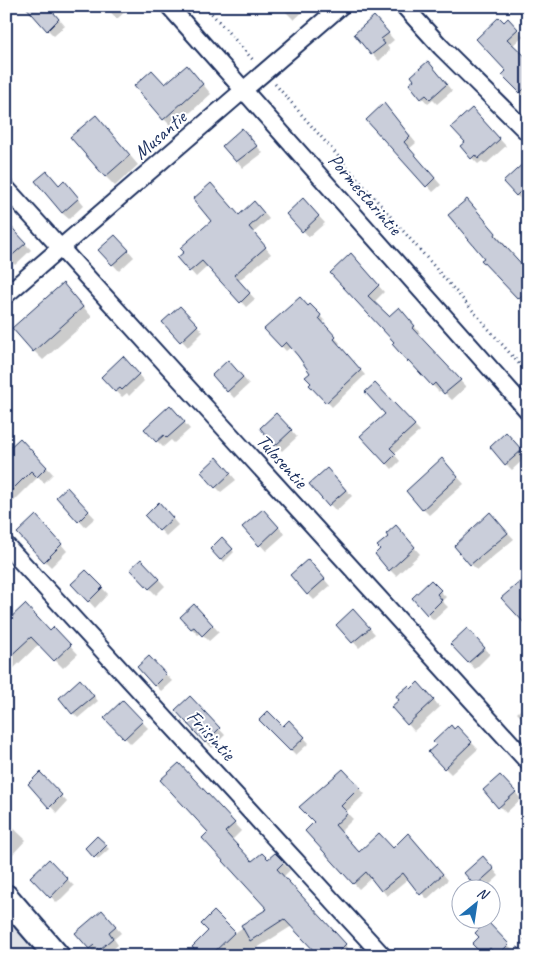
<svg xmlns="http://www.w3.org/2000/svg" width="534" height="962" viewBox="0 0 534 962" font-family="Caveat,sans-serif">
<rect width="100%" height="100%" fill="#fff"/>
<filter id="ink" filterUnits="userSpaceOnUse"><feTurbulence type="fractalNoise" baseFrequency=".02" numOctaves="2"/><feDisplacementMap in="SourceGraphic" scale="10" xChannelSelector="R" yChannelSelector="G"/><feConvolveMatrix kernelMatrix="1 2 1 2 8 2 1 2 1" color-interpolation-filters="sRGB"/></filter>
<g filter="url(#ink)">
<polygon fill="#dee1e7" stroke="#7c88a2" points="6,918 39,956 6,956"/>
<g fill="#0003">
<polygon points="48,6 65,26 54,36 48,30"/>
<polygon points="105,6 131,6 117,19"/>
<polygon points="280,6 309,6 294,20"/>
<polygon points="380,24 394,40 387,46 390,50 379,61 355,35"/>
<polygon points="504,24 514,26 523,36 512,46 528,61 527,99 504,75 508,71"/>
<polygon points="434,69 452,91 437,104 433,100 428,104 411,85"/>
<polygon points="196,76 211,94 173,128 164,119 166,86"/>
<polygon points="390,111 416,143 409,149 441,185 433,192 368,120"/>
<polygon points="478,116 506,146 486,164 482,161 478,164 472,158 466,143"/>
<polygon points="6,120 12,126 6,131"/>
<polygon points="105,126 138,165 115,186 105,176"/>
<polygon points="248,136 263,153 243,168 224,146"/>
<polygon points="528,166 528,200 525,203 516,195"/>
<polygon points="60,186 70,188 84,205 69,219 62,213"/>
<polygon points="309,206 325,223 309,237 288,214"/>
<polygon points="260,208 269,219 253,233 271,254 238,281 255,299 246,307 208,266 196,277 179,258 240,216"/>
<polygon points="474,209 525,268 528,266 526,306 483,260 486,258"/>
<polygon points="15,232 31,250 15,265 8,258"/>
<polygon points="122,243 134,257 119,271 100,250"/>
<polygon points="357,261 384,292 373,303 389,318 405,315 420,333 417,335 466,387 452,400 441,389 439,392 409,361 393,344 395,342 331,273"/>
<polygon points="72,294 92,317 43,360 34,351"/>
<polygon points="310,306 325,321 322,323 340,343 338,345 365,375 332,407 311,385 311,373 291,347 286,351 266,329"/>
<polygon points="186,313 203,332 188,347 164,322"/>
<polygon points="228,362 249,384 234,398 213,375"/>
<polygon points="129,364 144,381 129,396 127,393 122,397 103,377"/>
<polygon points="375,385 420,431 394,454 400,461 392,469 362,436 386,414"/>
<polygon points="176,413 190,429 174,443 171,440 163,447 157,441"/>
<polygon points="282,420 297,437 282,451 276,445"/>
<polygon points="512,440 527,456 512,470 506,464"/>
<polygon points="27,446 53,474 44,483 38,477 11,504 6,500 6,467"/>
<polygon points="223,465 236,480 221,492 215,486"/>
<polygon points="448,466 464,484 429,515 423,509"/>
<polygon points="333,475 352,496 336,511 311,484"/>
<polygon points="73,495 95,518 85,527 58,497"/>
<polygon points="165,510 178,525 166,536 147,516"/>
<polygon points="269,517 285,534 266,551 244,527"/>
<polygon points="496,520 514,539 477,570 471,564"/>
<polygon points="42,522 67,551 51,567 45,561"/>
<polygon points="396,527 420,554 396,576 390,570 379,546"/>
<polygon points="222,539 234,552 224,562 211,549"/>
<polygon points="141,560 165,586 156,595 131,569"/>
<polygon points="314,567 330,586 314,600 308,594"/>
<polygon points="86,571 108,594 95,608 73,584"/>
<polygon points="431,582 446,597 442,601 448,607 434,620 427,614"/>
<polygon points="194,605 219,632 209,641 201,633 198,635 181,617"/>
<polygon points="359,617 375,634 359,648 338,625"/>
<polygon points="6,624 62,637 78,654 63,668 39,644 13,669 6,662"/>
<polygon points="473,635 490,654 475,669 452,644"/>
<polygon points="149,657 172,681 161,691 139,668"/>
<polygon points="85,685 98,701 78,718 73,713"/>
<polygon points="411,690 424,690 440,707 414,731 393,707"/>
<polygon points="190,698 225,735 212,748 206,742"/>
<polygon points="123,702 148,728 131,744 106,718"/>
<polygon points="528,703 528,725 517,713"/>
<polygon points="261,720 283,727 289,722 309,743 296,755"/>
<polygon points="454,730 463,734 478,749 451,774 445,768"/>
<polygon points="342,770 365,794 346,812 353,819 340,832 360,853 393,849 414,840 448,880 427,899 409,878 387,896 372,877 359,889 306,831 315,823"/>
<polygon points="186,772 241,831 232,840 253,863 268,861 275,855 290,870 283,877 352,952 349,956 320,956 292,926 244,956 202,956 269,909 210,832"/>
<polygon points="40,774 67,802 57,813 29,784"/>
<polygon points="507,782 521,799 506,813 485,791"/>
<polygon points="6,821 26,840 11,856 6,851"/>
<polygon points="97,837 109,849 98,859 87,848"/>
<polygon points="49,861 74,886 57,903 32,877"/>
<polygon points="489,864 499,876 484,890 480,890 476,885"/>
<polygon points="108,918 121,933 114,939 118,945 106,955 101,950 96,955 77,933"/>
<polygon points="487,923 514,951 510,956 499,956 477,933"/>
</g>
<g fill="#caceda" stroke="#1b2f5e">
<polygon points="25,6 48,6 59,19 47,31"/>
<polygon points="374,16 389,33 381,39 385,44 371,55 354,34"/>
<polygon points="499,17 504,22 508,18 518,29 507,39 528,59 528,85 520,93 502,75 506,71 476,39"/>
<polygon points="428,61 447,84 430,99 426,95 421,99 409,84 414,80 411,76"/>
<polygon points="187,65 203,84 163,120 134,86 152,70 165,84"/>
<polygon points="384,103 410,136 404,142 435,178 426,187 366,120"/>
<polygon points="472,108 500,139 478,159 475,155 471,159 460,146 465,142 451,127"/>
<polygon points="96,115 130,155 105,177 70,137"/>
<polygon points="242,128 257,146 236,162 222,146"/>
<polygon points="528,159 528,184 516,196 503,182"/>
<polygon points="47,171 59,185 64,180 79,198 62,213 35,181"/>
<polygon points="211,183 239,215 254,201 264,213 249,227 266,247 234,275 250,293 240,303 202,261 189,272 177,258 184,252 180,248 211,221 193,199"/>
<polygon points="303,198 319,216 302,232 286,214"/>
<polygon points="467,199 496,233 495,235 528,271 528,290 518,299 481,260 484,258 448,215"/>
<polygon points="6,221 26,243 6,261"/>
<polygon points="115,235 129,250 112,265 98,250"/>
<polygon points="351,253 379,285 368,296 389,316 399,307 415,326 412,328 461,380 444,394 435,383 432,386 409,361 408,362 392,344 394,342 330,273"/>
<polygon points="63,283 83,307 33,352 12,328"/>
<polygon points="300,297 308,306 310,304 321,315 319,318 336,337 334,339 361,370 326,403 309,385 311,383 305,377 310,373 298,356 286,342 281,347 264,329"/>
<polygon points="180,306 198,325 180,342 162,322"/>
<polygon points="123,356 139,374 122,390 120,388 115,392 101,377"/>
<polygon points="228,360 243,377 227,392 212,375"/>
<polygon points="375,383 415,425 390,448 396,454 386,464 360,436 385,414 365,392"/>
<polygon points="170,405 185,422 167,438 164,435 156,442 144,429"/>
<polygon points="276,413 292,430 275,446 260,428"/>
<polygon points="506,432 522,450 505,465 490,447"/>
<polygon points="20,438 47,467 37,477 31,471 6,496 6,451"/>
<polygon points="217,457 231,473 215,488 201,472"/>
<polygon points="442,458 458,477 422,510 406,491"/>
<polygon points="327,468 346,490 328,506 309,484"/>
<polygon points="67,487 89,511 78,522 56,497"/>
<polygon points="159,502 173,518 159,531 145,516"/>
<polygon points="263,509 279,527 259,546 242,527"/>
<polygon points="490,512 508,533 470,565 454,546"/>
<polygon points="36,515 62,544 44,562 17,533"/>
<polygon points="396,525 415,547 389,571 375,554 380,549 377,546 388,537 386,534"/>
<polygon points="222,537 233,549 220,560 210,549"/>
<polygon points="141,559 160,579 149,589 130,569"/>
<polygon points="308,559 325,579 307,595 290,575"/>
<polygon points="86,570 103,587 88,602 71,584"/>
<polygon points="528,575 528,627 501,598"/>
<polygon points="431,580 441,590 437,594 442,600 427,615 412,598"/>
<polygon points="25,604 50,631 54,627 71,645 54,661 31,637 6,660 6,622"/>
<polygon points="194,604 213,625 202,636 194,627 191,629 180,617"/>
<polygon points="353,609 370,628 352,643 336,625"/>
<polygon points="467,628 485,648 468,663 450,644"/>
<polygon points="149,656 166,674 154,686 137,667"/>
<polygon points="80,679 94,696 72,714 59,698"/>
<polygon points="418,682 434,700 407,725 391,707 399,700 396,696 408,686 411,689"/>
<polygon points="190,696 220,728 205,743 175,710"/>
<polygon points="123,700 143,721 124,739 104,718"/>
<polygon points="268,711 283,726 289,720 305,737 290,751 259,720"/>
<polygon points="451,725 454,729 457,726 472,742 444,769 428,752 436,745 433,742"/>
<polygon points="179,763 235,823 225,832 252,861 262,853 268,859 275,853 284,862 277,869 346,944 334,956 319,956 284,919 250,941 241,925 267,909 202,838 208,832 160,780"/>
<polygon points="343,769 360,787 341,806 348,813 335,825 359,852 379,833 393,848 408,833 443,874 420,895 403,873 381,891 366,872 353,884 305,831 314,822 299,807"/>
<polygon points="40,772 62,795 49,808 28,784"/>
<polygon points="500,775 516,792 498,808 483,790"/>
<polygon points="97,836 107,845 94,858 85,848"/>
<polygon points="483,856 494,869 475,886 464,873"/>
<polygon points="49,859 68,879 50,898 30,877"/>
<polygon points="102,910 116,926 109,932 113,938 99,950 94,945 89,949 75,933"/>
<polygon points="214,911 235,932 210,956 200,956 192,947 208,931 201,924"/>
<polygon points="487,921 509,944 497,956 490,948 483,955 472,944 479,937 475,933"/>
</g>
<g fill="none" stroke-linecap="round" stroke-linejoin="round">
<g stroke="#1b2f5e" stroke-width="20">
<g id="minor">
<polyline points="169,6 528,411"/>
<polyline points="404,6 441,47 528,133"/>
<polyline points="6,188 528,762"/>
<polyline points="6,295 341,6"/>
<polyline points="6,545 383,956"/>
</g>
</g>
<g stroke="#1b2f5e" stroke-width="28">
<polyline id="secondary" points="6,897 57,956"/>
</g>
<g stroke="#1b2f5e" stroke-width="3" stroke-dasharray="1 4" stroke-linecap="butt">
<polyline points="205,6 254,61"/>
<polyline points="275,84 528,374"/>
<polyline points="512,956 528,936"/>
</g>
<use href="#minor" stroke="#fff" stroke-width="16"/>
<use href="#secondary" stroke="#fff" stroke-width="24"/>
</g>
</g>
<g text-anchor="middle" dominant-baseline="central" stroke-width="4" stroke-linejoin="round" paint-order="stroke">
<g font-size="20" fill="#1b2f5e" stroke="#fff">
<text transform="translate(160 135) rotate(-41)">Musantie</text>
<text transform="translate(365 194) rotate(49)">Pormestarintie</text>
<text transform="translate(282 461) rotate(48)">Tulosentie</text>
<text transform="translate(211 735) rotate(47)">Friisintie</text>
</g>
</g>
<rect width="534" height="962" fill="none" stroke="#fff" stroke-width="25"/>
<rect x="12" y="12" width="509" height="937" fill="none" stroke="#1b2f5e" stroke-width="2" filter="url(#ink)"/>
<g transform="translate(476 904) rotate(30)"><circle r="24" fill="#ffffff" stroke="#a4acbf"/>
<path d="M0-4L9 19L0 12L-9 19Z" fill="#1f6fb2"/>
<text y="-8" font-size="14" font-weight="bold" text-anchor="middle" fill="#1b2f5e">N</text>
</g>
</svg>
